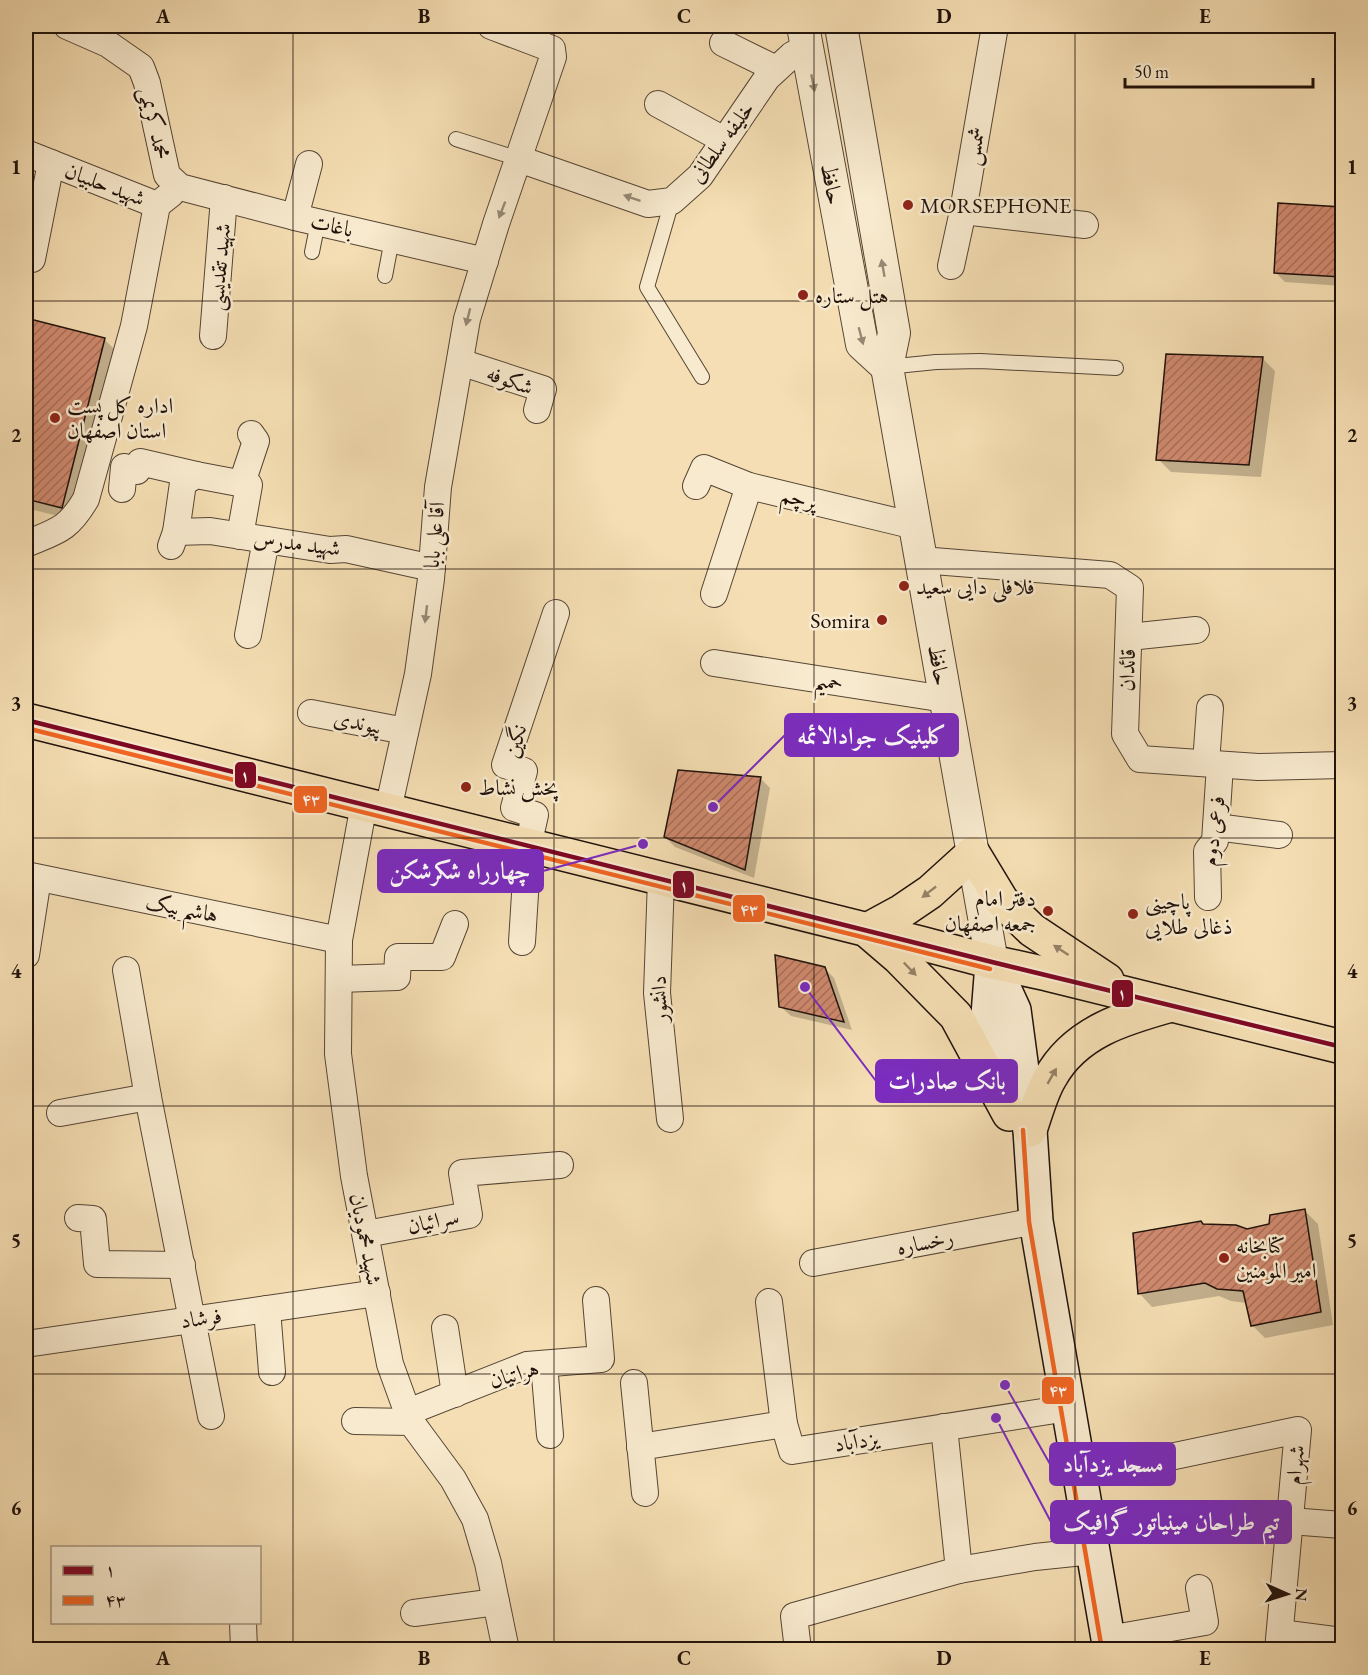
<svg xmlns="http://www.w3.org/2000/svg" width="1368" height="1675" viewBox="0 0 1368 1675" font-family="'EB Garamond',Amiri,serif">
<defs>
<pattern id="building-hatch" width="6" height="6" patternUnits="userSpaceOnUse" patternTransform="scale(1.5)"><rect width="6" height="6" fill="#cf896e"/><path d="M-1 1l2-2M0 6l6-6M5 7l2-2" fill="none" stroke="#a86f59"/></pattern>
</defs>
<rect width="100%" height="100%" fill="#f5deb3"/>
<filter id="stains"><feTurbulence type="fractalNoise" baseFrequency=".00333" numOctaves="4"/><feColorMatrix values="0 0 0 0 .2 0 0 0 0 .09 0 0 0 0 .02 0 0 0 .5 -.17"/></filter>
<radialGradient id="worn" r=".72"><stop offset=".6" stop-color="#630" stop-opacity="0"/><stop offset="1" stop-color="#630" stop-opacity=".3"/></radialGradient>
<g fill="#0003">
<polygon points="1279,204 1342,208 1342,286 1285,282 1275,272"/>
<polygon points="26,319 104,339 117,352 74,520 26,508"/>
<polygon points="1262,358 1275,371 1261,477 1171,472 1158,459"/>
<polygon points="760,778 770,788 754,878 675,847 665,837"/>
<polygon points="824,968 834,978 852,1030 791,1016 781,1007"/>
<polygon points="1305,1211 1318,1224 1333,1325 1265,1338 1252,1325 1247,1303 1231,1301 1219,1296 1152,1307 1140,1294 1204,1226 1247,1231 1271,1225"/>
</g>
<g fill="url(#building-hatch)" stroke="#20120b" stroke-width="1.5">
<polygon points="1278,203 1342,207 1342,277 1274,273"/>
<polygon points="26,318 105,338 62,508 26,499"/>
<polygon points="1166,354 1263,357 1249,465 1156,460"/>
<polygon points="678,770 761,777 745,870 664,837"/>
<polygon points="775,955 825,967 844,1022 779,1007"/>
<polygon points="1305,1209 1321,1312 1251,1326 1243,1291 1217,1289 1205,1283 1138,1294 1133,1233 1201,1221 1203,1224 1236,1225 1247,1229 1269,1224 1270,1215"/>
</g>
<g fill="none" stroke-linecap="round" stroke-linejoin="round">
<g stroke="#554535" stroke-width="16">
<g id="service">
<polyline points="456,139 519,159"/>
<polyline points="672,201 647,287 702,377"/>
<polyline points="312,252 318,222"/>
<polyline points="385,276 392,239"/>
<polyline points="887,367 936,362 980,361 1116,368"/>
</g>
</g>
<g stroke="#554535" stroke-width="28">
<g id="minor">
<polyline points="67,26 108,44 141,67 147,83 167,175 180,187 295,217 485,261"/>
<polyline points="723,43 776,69"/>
<polyline points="658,104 724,140"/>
<polyline points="26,153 157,205 171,194"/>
<polyline points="519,159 648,204 672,201 700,176 767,78 792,55 807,47"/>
<polyline points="963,211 1085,225"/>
<polyline points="295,217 309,164"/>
<polyline points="32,259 51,163"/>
<polyline points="951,266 963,211 995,26"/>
<polyline points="213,336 224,198"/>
<polyline points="460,362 543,389 537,410"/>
<polyline points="242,483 256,441 251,434"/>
<polyline points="696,486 704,468 749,486 915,526"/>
<polyline points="122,489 124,467 137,471 140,462 196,475"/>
<polyline points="176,532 183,483 196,475 249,485 240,536"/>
<path d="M26,544C57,531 68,530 86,499L134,326L157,205"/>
<polyline points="171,546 176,532 210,531 330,550 346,549 432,568"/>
<polyline points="921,560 1110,575 1130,588 1125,734 1140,759 1258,767 1342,765"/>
<polyline points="714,594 749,486"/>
<polyline points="248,635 266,540"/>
<polyline points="1129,637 1196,630"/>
<polyline points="714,663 945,699"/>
<polyline points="311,713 405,731"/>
<polyline points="1206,763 1210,708"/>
<polyline points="364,804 339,940 338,1054 354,1176 390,1364 411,1422 453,1479 475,1519 488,1563 506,1650"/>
<polyline points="388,810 418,674 431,579 438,487 467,319 496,224 553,57 552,49 491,26"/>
<polyline points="1216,827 1279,835"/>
<polyline points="26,875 339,940"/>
<polyline points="661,879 657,993 670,1119"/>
<polyline points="1208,897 1207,851 1215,841 1220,765"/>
<polyline points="522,942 528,846 535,815 514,808 524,771 505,765 556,613"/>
<polyline points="26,955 38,878"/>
<polyline points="126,970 148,1097 211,1416"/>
<polyline points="339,979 397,977 398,957 442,957 455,924"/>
<polyline points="60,1113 148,1097"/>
<polyline points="78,1218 93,1219 97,1264 182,1265"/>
<polyline points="366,1234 469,1215 462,1173 560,1165"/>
<polyline points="813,1263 1036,1221"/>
<polyline points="769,1302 784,1424 792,1451 1068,1408"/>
<polyline points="267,1309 272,1372"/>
<polyline points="445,1328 455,1394"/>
<polyline points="26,1344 377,1293"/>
<polyline points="544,1364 550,1435"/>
<polyline points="634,1383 645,1493"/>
<polyline points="408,1412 527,1365 601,1359 596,1300"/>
<polyline points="355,1421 411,1422"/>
<polyline points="944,1427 959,1570"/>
<polyline points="640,1447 784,1424"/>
<polyline points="1080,1476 1298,1430 1278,1650"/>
<polyline points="1290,1521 1342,1525"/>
<polyline points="414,1613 496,1602"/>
<polyline points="243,1622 244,1650"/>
<polyline points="1280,1633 1342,1641"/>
<polyline points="1108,1639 1205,1622 1199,1588"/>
<polyline points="798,1650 794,1616 959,1570 1035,1557 1093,1551"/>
</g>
</g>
<g stroke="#554535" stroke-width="34">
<g id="tertiary">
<polyline points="803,26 862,344 887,367"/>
<polyline points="841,26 894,333 887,367 992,962"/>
</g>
</g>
<g stroke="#20120b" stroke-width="36">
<g id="secondary">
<polyline points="992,962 1014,1010 1030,1130 1036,1221 1110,1650"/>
<polyline points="992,964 988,1015 1006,1100"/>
</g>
</g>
<g stroke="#20120b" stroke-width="36">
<g id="primary">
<polyline points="26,720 920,943 992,962 1047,974 1342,1047"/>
<polyline points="867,930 902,911 930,892 973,853 1002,901 1032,930 1107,980"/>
<polyline points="870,933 898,957 956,1016 1009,1114"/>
<path d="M1030,1130C1036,1113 1041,1093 1050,1078C1075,1032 1124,1018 1171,1005"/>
</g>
</g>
<use href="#service" stroke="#f8eace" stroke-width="14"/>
<use href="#minor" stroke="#f8eace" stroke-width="26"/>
<use href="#tertiary" stroke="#f8eace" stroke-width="32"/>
<use href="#secondary" stroke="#f8eace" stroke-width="33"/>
<use href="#primary" stroke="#f5deb3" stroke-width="33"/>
<g stroke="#f8eace" stroke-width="9">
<polyline id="bus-1" points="26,720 992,962 1342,1047"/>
</g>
<g stroke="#f8eace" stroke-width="9">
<g id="bus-2">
<polyline points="26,728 990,969"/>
<polyline points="1023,1130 1029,1222 1102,1650"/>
</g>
</g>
<use href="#bus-1" stroke="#7e0724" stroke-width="4.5"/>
<use href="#bus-2" stroke="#f26522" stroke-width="4.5"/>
</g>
<defs><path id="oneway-solid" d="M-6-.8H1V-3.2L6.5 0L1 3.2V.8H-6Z" transform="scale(1.5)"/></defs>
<g fill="#978976">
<use href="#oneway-solid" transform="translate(813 83) rotate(79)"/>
<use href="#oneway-solid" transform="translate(632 198) rotate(-161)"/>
<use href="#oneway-solid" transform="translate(502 210) rotate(111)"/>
<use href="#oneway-solid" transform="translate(883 268) rotate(-100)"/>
<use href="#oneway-solid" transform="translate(468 317) rotate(104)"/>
<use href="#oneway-solid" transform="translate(861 336) rotate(75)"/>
<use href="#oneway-solid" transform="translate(426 614) rotate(97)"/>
</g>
<g fill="#958267">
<use href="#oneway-solid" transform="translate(929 892) rotate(142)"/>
<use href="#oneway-solid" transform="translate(1061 950) rotate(-147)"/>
<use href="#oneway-solid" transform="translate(910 969) rotate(46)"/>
<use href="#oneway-solid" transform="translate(1052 1076) rotate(-60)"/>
</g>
<path fill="none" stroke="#20120b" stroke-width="1.5" stroke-opacity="0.55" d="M293,26V1650M554,26V1650M814,26V1650M1075,26V1650M26,301H1342M26,569H1342M26,838H1342M26,1106H1342M26,1374H1342"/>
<g fill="#8f2418" stroke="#f8eace" stroke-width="2">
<circle cx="908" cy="205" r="6"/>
<circle cx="803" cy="295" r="6"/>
<circle cx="55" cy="418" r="6"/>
<circle cx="904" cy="586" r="6"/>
<circle cx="882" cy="620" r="6"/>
<circle cx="466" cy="787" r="6"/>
<circle cx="1048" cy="911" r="6"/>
<circle cx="1133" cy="914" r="6"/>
<circle cx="1224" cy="1258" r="6"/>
</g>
<g text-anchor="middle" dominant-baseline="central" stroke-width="5" stroke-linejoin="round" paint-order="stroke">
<g font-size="22" fill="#20120b" stroke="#f8eace">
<text transform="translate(155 123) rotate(77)">محمد کریمی</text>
<text transform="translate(721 142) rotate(-54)">خلیفه سلطانی</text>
<text transform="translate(974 146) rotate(-80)">شمس</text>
<text transform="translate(105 184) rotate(21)">شهید حلبیان</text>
<text transform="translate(832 184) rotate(79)">حافظ</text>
<text transform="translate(332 225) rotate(13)">باغات</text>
<text transform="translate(219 267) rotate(-85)">شهید تقدیسی</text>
<text transform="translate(510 380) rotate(20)">شکوفه</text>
<text transform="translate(799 498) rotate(14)">پرچم</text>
<text transform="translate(434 535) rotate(-85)">آقا علی بابا</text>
<text transform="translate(297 543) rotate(7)">شهید مدرس</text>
<text transform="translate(939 665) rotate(80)">حافظ</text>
<text transform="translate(1127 670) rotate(-88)">قائدان</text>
<text transform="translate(829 681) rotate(9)">حمیم</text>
<text transform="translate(358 722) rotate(11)">پیوندی</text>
<text transform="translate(515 741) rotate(-75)">نگین</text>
<text transform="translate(1213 831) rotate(-83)">فرعی دوم</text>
<text transform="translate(182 908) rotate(11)">هاشم بیک</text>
<text transform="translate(659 999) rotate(-92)">دانشور</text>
<text transform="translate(433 1221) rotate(-12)">سرائیان</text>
<text transform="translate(366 1239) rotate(79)">شهید محمودیان</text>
<text transform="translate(925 1242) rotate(-11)">رخساره</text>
<text transform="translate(201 1318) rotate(-8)">فرشاد</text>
<text transform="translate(514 1374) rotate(-16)">هراتیان</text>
<text transform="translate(856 1441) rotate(-9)">یزدآباد</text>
<text transform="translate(1295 1465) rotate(-85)">شهرام</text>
</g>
<g font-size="22" fill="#20120b" stroke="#f8eace" text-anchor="start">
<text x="920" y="205">MORSEPHONE</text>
<text x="815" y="295">هتل ستاره</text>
<text x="67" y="405">اداره کل پست<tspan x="67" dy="25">استان اصفهان</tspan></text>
<text x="916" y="586">فلافلی دایی سعید</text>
<text x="870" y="620" text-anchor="end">Somira</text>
<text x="478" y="787">پخش نشاط</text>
<text x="1036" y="898" text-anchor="end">دفتر امام<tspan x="1036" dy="25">جمعه اصفهان</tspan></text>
<text x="1145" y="901">پاچینی<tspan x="1145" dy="25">ذغالی طلایی</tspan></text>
<text x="1236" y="1245">کتابخانه<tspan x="1236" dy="25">امیر المومنین</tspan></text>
</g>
</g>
<path fill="none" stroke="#7b2cbf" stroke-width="2" d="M713 807L785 735M643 844L543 871M805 987L876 1081M1005 1385L1050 1464M996 1418L1051 1522"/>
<g fill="#7b2cbf" stroke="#f8eace" stroke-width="2">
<circle cx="713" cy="807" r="6"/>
<circle cx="643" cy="844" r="6"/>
<circle cx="805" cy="987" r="6"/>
<circle cx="1005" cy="1385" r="6"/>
<circle cx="996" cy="1418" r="6"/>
</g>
<g fill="#7b2cbf" stroke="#7b2cbf" stroke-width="2">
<rect x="785" y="714" width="173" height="42" rx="6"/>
<rect x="378" y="850" width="165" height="42" rx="6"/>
<rect x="876" y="1060" width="141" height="42" rx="6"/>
<rect x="1050" y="1443" width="125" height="42" rx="6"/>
<rect x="1051" y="1501" width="240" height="42" rx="6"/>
</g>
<g font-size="24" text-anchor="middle" font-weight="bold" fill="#fff">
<text x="872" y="744">کلینیک جوادالائمه</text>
<text x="460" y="879">چهارراه شکرشکن</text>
<text x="947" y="1089">بانک صادرات</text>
<text x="1113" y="1472">مسجد یزدآباد</text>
<text x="1171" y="1530">تیم طراحان مینیاتور گرافیک</text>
</g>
<g stroke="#f8eace" stroke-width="2">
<rect x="234" y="761" width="23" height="28" rx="6" fill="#7e0724"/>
<rect x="293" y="785" width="35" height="29" rx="6" fill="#f26522"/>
<rect x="672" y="870" width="23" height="29" rx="6" fill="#7e0724"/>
<rect x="732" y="894" width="34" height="29" rx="6" fill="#f26522"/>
<rect x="1111" y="979" width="23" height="29" rx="6" fill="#7e0724"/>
<rect x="1041" y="1376" width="34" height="29" rx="6" fill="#f26522"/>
</g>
<g font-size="16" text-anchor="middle" font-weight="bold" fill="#fff">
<text x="245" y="781">۱</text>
<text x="311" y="805">۴۳</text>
<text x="684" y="891">۱</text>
<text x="749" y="915">۴۳</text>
<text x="1122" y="999">۱</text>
<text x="1058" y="1396">۴۳</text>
</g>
<rect width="1368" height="1675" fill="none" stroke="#f5deb3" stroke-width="66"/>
<rect x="51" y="1546" width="210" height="78" fill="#f8eace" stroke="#a29480" stroke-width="1.5"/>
<rect x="63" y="1566" width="30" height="9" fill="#7e0724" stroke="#a29480" stroke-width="1.5"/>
<text x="105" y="1576" font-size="18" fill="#20120b">۱</text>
<rect x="63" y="1596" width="30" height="9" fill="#f26522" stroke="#a29480" stroke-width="1.5"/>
<text x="105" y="1606" font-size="18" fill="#20120b">۴۳</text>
<g transform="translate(1287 1594) rotate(93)" stroke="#f8eace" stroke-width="4.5" paint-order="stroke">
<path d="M0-4.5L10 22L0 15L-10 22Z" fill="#20120b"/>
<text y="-9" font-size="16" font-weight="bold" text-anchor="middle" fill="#20120b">N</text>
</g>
<path d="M1125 78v9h188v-9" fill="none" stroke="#20120b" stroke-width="3"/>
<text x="1134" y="78" font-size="18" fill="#20120b" stroke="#f8eace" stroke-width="4.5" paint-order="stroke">50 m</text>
<rect x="33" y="33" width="1302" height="1609" fill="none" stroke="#20120b" stroke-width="2"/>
<g font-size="20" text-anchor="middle" font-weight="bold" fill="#20120b">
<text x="163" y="23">A</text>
<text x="424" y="23">B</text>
<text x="684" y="23">C</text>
<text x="944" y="23">D</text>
<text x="1205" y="23">E</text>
<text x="16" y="174">1</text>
<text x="1352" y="174">1</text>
<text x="16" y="442">2</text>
<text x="1352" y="442">2</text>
<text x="16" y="710">3</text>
<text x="1352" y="710">3</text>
<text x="16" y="978">4</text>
<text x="1352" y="978">4</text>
<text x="16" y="1247">5</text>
<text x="1352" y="1247">5</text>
<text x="16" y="1515">6</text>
<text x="1352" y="1515">6</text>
<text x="163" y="1665">A</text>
<text x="424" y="1665">B</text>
<text x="684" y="1665">C</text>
<text x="944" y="1665">D</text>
<text x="1205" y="1665">E</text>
</g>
<rect width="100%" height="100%" filter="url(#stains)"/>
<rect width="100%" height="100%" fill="url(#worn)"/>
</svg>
